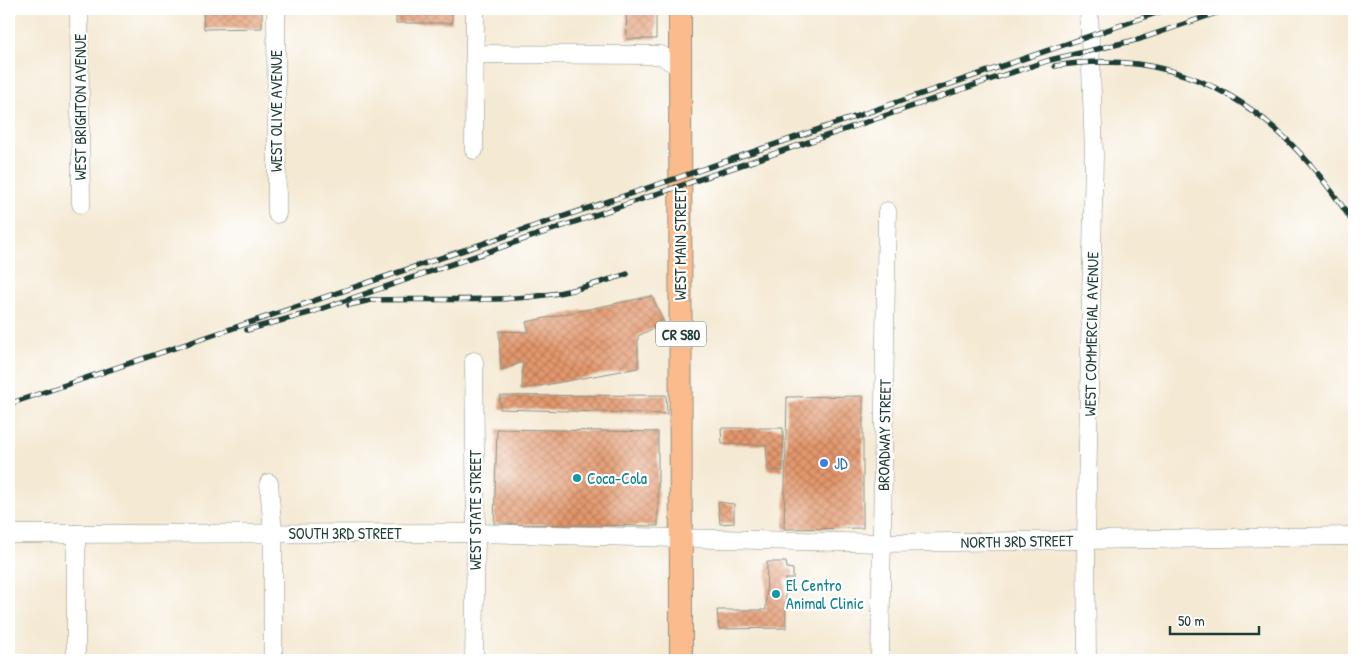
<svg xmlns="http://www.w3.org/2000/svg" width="1363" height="669" viewBox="0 0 1363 669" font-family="'Patrick Hand',sans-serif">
<defs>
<pattern id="building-cross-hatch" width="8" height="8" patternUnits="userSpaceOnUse" patternTransform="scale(1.25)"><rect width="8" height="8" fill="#e4976c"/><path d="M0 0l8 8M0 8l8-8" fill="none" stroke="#b87c5a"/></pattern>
</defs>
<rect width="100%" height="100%" fill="#fff"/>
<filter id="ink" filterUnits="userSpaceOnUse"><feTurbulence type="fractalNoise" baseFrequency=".02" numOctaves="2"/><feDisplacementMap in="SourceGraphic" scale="10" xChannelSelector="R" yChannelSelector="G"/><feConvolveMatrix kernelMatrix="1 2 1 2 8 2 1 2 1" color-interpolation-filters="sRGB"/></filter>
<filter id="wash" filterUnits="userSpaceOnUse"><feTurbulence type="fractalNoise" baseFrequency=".0096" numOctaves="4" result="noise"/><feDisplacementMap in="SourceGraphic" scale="20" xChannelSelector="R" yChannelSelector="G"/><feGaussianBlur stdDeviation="1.12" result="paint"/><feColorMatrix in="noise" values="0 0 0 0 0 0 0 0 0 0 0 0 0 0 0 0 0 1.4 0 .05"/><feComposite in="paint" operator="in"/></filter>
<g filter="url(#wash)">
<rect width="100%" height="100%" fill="#f4e9d3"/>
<g id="blocks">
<g fill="url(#building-cross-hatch)">
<polygon points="203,9 262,9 262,28 204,29"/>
<rect x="396" y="9" width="56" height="14"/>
<polygon points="626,9 656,9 656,39 627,39"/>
<polygon points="652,296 664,323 638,336 638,368 522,389 523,362 501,370 499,331 529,332 526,322"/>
<polygon points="666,395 667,414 500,409 500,396"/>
<polygon points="863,396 863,528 784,529 787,397"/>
<polygon points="721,428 783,428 783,471 768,470 766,445 722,444"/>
<polygon points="497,429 658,432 658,526 494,524"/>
<polygon points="718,502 734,504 734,523 720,524"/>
<polygon points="767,562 786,562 787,568 793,569 793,579 785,579 786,628 719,629 717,610 766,610"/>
<polygon points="536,657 552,659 552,660 536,660"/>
</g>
</g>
</g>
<g filter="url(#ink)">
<use href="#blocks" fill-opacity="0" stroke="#8a9384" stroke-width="1"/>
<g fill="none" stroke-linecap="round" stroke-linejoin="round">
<g stroke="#8a9384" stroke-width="19">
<g id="minor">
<polyline points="79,9 81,204"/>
<polyline points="276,9 277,214"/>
<polyline points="475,54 661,55 680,68"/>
<polyline points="474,150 475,9"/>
<polyline points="269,483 273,534 273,660"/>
<polyline points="9,534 476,533 882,543 1354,536"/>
<polyline points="76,534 76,660"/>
<polyline points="474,660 476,533 474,361"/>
<polyline points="880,660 887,211"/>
<polyline points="1087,660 1086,541 1094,156 1089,9"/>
</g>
</g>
<g stroke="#8a9384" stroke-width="24">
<polyline id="major" points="680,9 681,660"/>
</g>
<use href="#minor" stroke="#fff" stroke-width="18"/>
<use href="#major" stroke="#fbbb8d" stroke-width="22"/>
<g stroke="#1f3d34" stroke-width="5.5">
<g id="rail">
<path d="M1055,66C1191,44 1284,114 1354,224"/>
<path d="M349,305L371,300C429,298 496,303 552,294C578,290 602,282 627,274"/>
<polyline points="247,330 312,312 992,79 1050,60 1140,39 1228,9"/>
<polyline points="9,404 680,177 1168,9"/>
</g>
</g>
<use href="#rail" stroke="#fff" stroke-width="4" stroke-dasharray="11" stroke-linecap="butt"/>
</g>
</g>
<circle fill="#3f7fe0" stroke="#fff" stroke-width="2" cx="824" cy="463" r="5"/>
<g fill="#0f9aa8" stroke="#fff" stroke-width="2">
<circle cx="577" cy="478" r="5"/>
<circle cx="776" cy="594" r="5"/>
</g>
<g text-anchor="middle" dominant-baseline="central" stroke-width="4.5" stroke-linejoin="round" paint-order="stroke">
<rect fill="#fff" stroke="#627771" stroke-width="1" x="656" y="321.5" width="50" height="25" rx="4"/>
<g font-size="15" font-weight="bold" fill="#1f3d34">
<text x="681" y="334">CR S80</text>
</g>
<g font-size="16" fill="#1f3d34" stroke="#fff">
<text transform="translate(80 107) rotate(-90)">WEST BRIGHTON AVENUE</text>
<text transform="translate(276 111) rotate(-90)">WEST OLIVE AVENUE</text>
<text transform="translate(680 244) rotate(-90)">WEST MAIN STREET</text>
<text transform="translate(1091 334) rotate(-89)">WEST COMMERCIAL AVENUE</text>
<text transform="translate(884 435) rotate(-89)">BROADWAY STREET</text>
<text transform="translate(475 510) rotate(-90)">WEST STATE STREET</text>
<text x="345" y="533">SOUTH 3RD STREET</text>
<text transform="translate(1017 541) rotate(-1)">NORTH 3RD STREET</text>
</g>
<g font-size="16" fill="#366cbe" stroke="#fff" text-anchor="start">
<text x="834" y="463">JD</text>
</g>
<g font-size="16" fill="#0d838f" stroke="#fff" text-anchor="start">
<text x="587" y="478">Coca-Cola</text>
<text x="786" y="585">El Centro<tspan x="786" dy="18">Animal Clinic</tspan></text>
</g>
</g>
<rect width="1363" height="669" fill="none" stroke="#fff" stroke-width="30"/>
<path d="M1170 626v8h89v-8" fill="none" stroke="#1f3d34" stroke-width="2.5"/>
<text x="1178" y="626" font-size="15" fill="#1f3d34" stroke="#ffffff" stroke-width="4" paint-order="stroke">50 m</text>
</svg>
